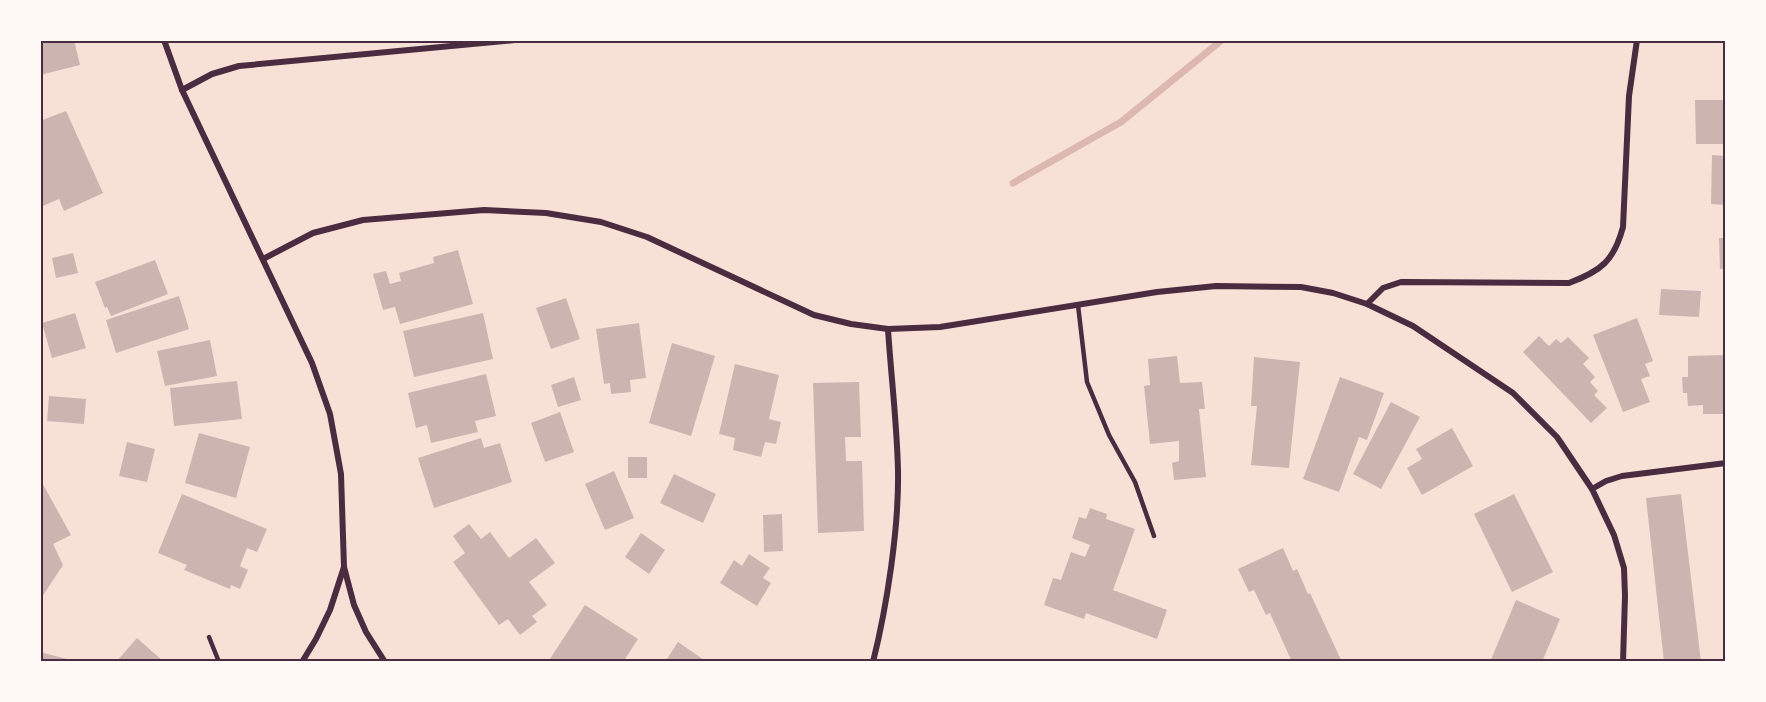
<svg xmlns="http://www.w3.org/2000/svg" width="1766" height="702" viewBox="0 0 1766 702" font-family="Helvetica,sans-serif">
<rect width="100%" height="100%" fill="#f7e1d7"/>
<g fill="none" stroke-linecap="round" stroke-linejoin="round">
<polyline stroke="#dcb8b0" stroke-width="7" points="1013,183 1121,122 1222,40"/>
</g>
<g fill="#ccb4b1">
<polygon points="40,40 74,40 80,65 40,75"/>
<polygon points="1695,100 1726,100 1726,144 1696,144"/>
<polygon points="66,111 103,193 64,211 59,199 43,206 40,202 40,121"/>
<polygon points="1712,155 1726,156 1726,205 1711,204"/>
<polygon points="1719,238 1726,238 1726,269 1720,269"/>
<polygon points="458,250 473,304 400,324 395,307 383,310 373,274 386,271 390,284 401,281 399,273 434,263 433,257"/>
<polygon points="73,253 78,273 56,278 52,258"/>
<polygon points="155,260 168,294 111,316 107,307 105,308 95,282"/>
<polygon points="1661,289 1701,291 1699,317 1659,315"/>
<polygon points="179,296 189,329 116,353 106,320"/>
<polygon points="566,298 580,339 551,349 536,308"/>
<polygon points="75,313 86,348 52,358 42,323"/>
<polygon points="483,313 493,359 414,377 403,331"/>
<polygon points="1637,318 1653,361 1645,364 1650,376 1641,379 1650,402 1623,412 1593,335"/>
<polygon points="639,323 646,378 630,380 631,392 611,394 610,383 604,384 596,329"/>
<polygon points="1539,336 1549,346 1556,339 1561,343 1568,337 1589,358 1583,364 1595,377 1590,382 1598,391 1594,395 1607,408 1591,423 1523,352"/>
<polygon points="210,340 217,376 165,386 157,351"/>
<polygon points="672,343 715,356 691,436 649,423"/>
<polygon points="1726,355 1725,414 1703,414 1703,405 1688,406 1687,393 1683,393 1682,377 1688,377 1688,356"/>
<polygon points="1177,356 1180,383 1202,382 1205,409 1199,409 1206,477 1174,480 1172,463 1179,461 1179,441 1150,444 1144,386 1150,385 1148,359"/>
<polygon points="1254,357 1300,362 1289,468 1251,465 1257,406 1251,406"/>
<polygon points="735,364 779,375 769,419 781,422 776,444 765,442 761,457 733,450 735,438 719,434"/>
<polygon points="486,374 496,416 475,421 478,432 431,443 427,425 416,428 408,393"/>
<polygon points="574,377 581,400 558,407 551,385"/>
<polygon points="1340,377 1384,393 1367,440 1359,437 1339,492 1303,479"/>
<polygon points="237,381 242,419 174,426 170,388"/>
<polygon points="859,382 861,437 845,437 846,461 862,461 864,531 818,533 813,383"/>
<polygon points="49,396 86,399 84,424 47,421"/>
<polygon points="1391,402 1420,417 1381,489 1353,474"/>
<polygon points="560,412 574,452 545,462 531,423"/>
<polygon points="1452,428 1473,466 1422,495 1407,468 1422,459 1416,449"/>
<polygon points="199,433 250,447 236,498 185,483"/>
<polygon points="481,438 484,448 500,443 512,482 434,508 418,458"/>
<polygon points="127,442 155,449 147,482 119,476"/>
<rect x="628" y="457" width="19" height="21"/>
<polygon points="614,471 634,518 605,530 585,484"/>
<polygon points="674,474 716,494 703,523 660,503"/>
<polygon points="40,479 71,535 53,544 63,565 40,600"/>
<polygon points="182,494 267,529 257,552 247,548 240,566 248,570 240,589 231,585 230,589 184,570 187,565 158,553"/>
<polygon points="1514,494 1553,572 1512,592 1474,514"/>
<polygon points="1681,494 1701,662 1664,662 1646,498"/>
<polygon points="1090,508 1107,514 1106,519 1135,529 1113,590 1167,610 1157,639 1086,613 1084,619 1044,605 1053,578 1061,580 1071,552 1085,557 1090,545 1072,538 1079,517 1086,519"/>
<polygon points="782,514 783,551 764,552 763,515"/>
<polygon points="469,524 481,539 490,532 509,558 536,538 555,563 529,582 547,605 532,616 537,622 520,635 508,619 499,625 453,562 465,553 453,536"/>
<polygon points="641,533 665,550 649,574 625,557"/>
<polygon points="1283,548 1293,571 1297,569 1308,594 1310,593 1342,662 1292,662 1270,613 1266,615 1254,590 1249,592 1238,569"/>
<polygon points="749,554 770,568 763,578 771,583 757,606 720,583 734,560 742,566"/>
<polygon points="1516,600 1560,619 1542,662 1490,662"/>
<polygon points="585,605 638,639 623,662 548,662"/>
<polygon points="137,638 164,662 116,662"/>
<polygon points="678,642 707,662 665,662"/>
<polygon points="40,652 75,661 75,662 40,662"/>
</g>
<g fill="none" stroke-linecap="round" stroke-linejoin="round">
<g stroke="#4a2c40" stroke-width="4.5">
<polyline points="1078,305 1087,382 1109,435 1135,482 1154,536"/>
<polyline points="209,637 219,662"/>
</g>
<g stroke="#4a2c40" stroke-width="6">
<polyline points="164,40 182,90 312,363 330,414 341,474 344,567 354,605 366,632 385,662"/>
<polyline points="182,90 212,74 239,66 515,40"/>
<polyline points="263,259 313,233 363,220 484,210 546,213 601,222 647,237 814,315 851,324 888,329 940,327 1157,292 1216,286 1301,287 1333,293 1367,304 1413,326 1513,393 1557,437 1592,489 1614,535 1624,568 1625,596 1623,662"/>
<path d="M1367,304L1383,288L1401,282L1569,283C1601,271 1614,261 1623,227L1629,96L1637,40"/>
<polyline points="1592,489 1606,481 1622,476 1726,463"/>
<polyline points="302,662 316,639 330,610 344,567"/>
<path d="M873,662C887,606 899,528 898,471C897,423 891,376 888,329"/>
</g>
</g>
<rect width="1766" height="702" fill="none" stroke="#fffaf5" stroke-width="84"/>
<rect x="42" y="42" width="1682" height="618" fill="none" stroke="#4a2c40" stroke-width="2"/>
</svg>
